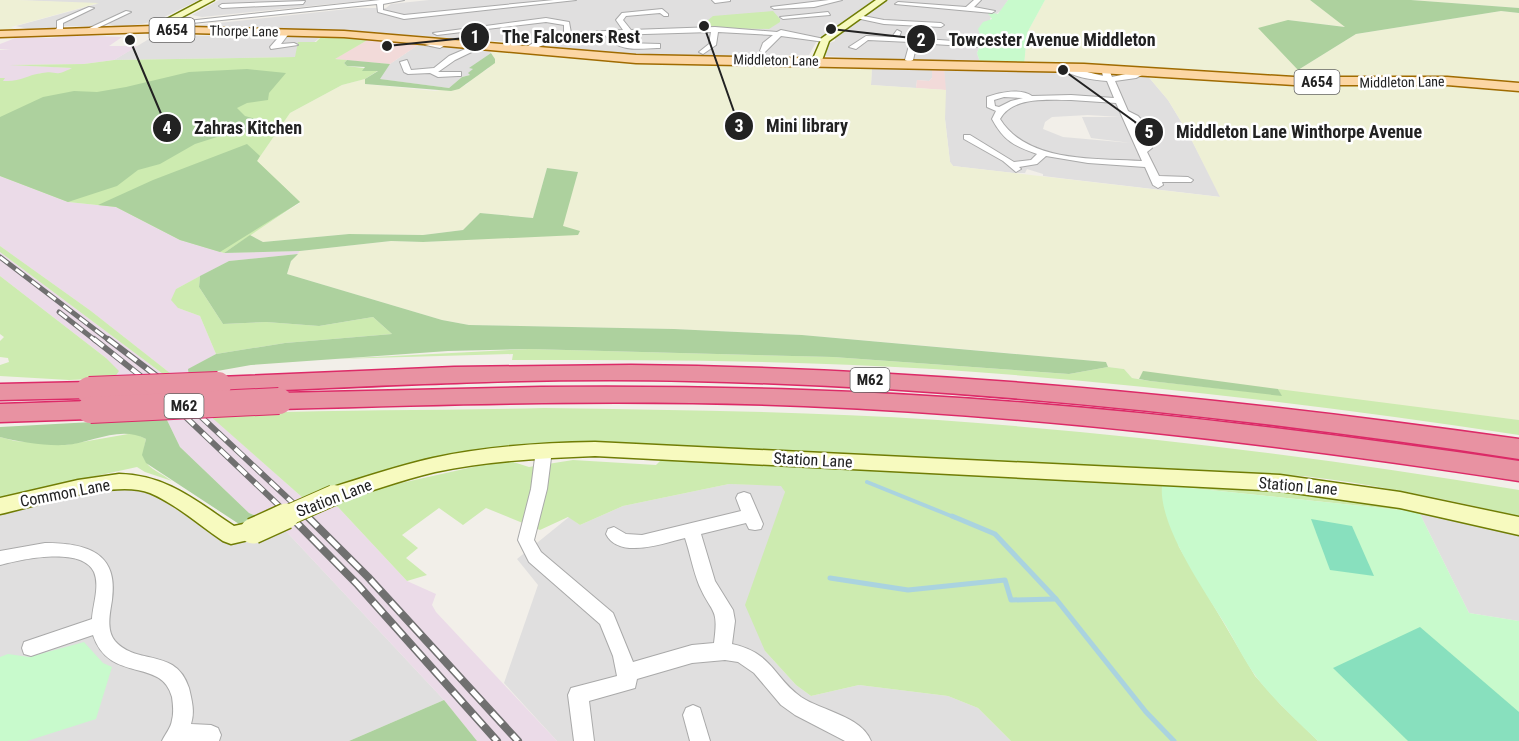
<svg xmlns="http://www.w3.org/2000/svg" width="1519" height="741" viewBox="0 0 1519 741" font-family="'Roboto Condensed',sans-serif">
<rect width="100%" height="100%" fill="#f2efe9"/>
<g fill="#e0dfdf" fill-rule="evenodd">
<polygon points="17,0 199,0 158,20 142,24 118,27 102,22 92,27 67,26 56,27 55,30 36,31 16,26 97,4"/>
<polygon points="219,0 371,0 202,17 192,15"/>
<polygon points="429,0 876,0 826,35 819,37 809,55 632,56 524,43 350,31 182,27 356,8 386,8 391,4"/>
<polygon points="887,0 1008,0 1001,11 991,17 977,53 981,65 826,56 824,49 827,44 835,41 835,38 841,32"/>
<polygon points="323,35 296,57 114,60 154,36"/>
<polygon points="421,43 489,49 491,53 470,68 474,69 470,75 462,77 449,88 379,79 390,64"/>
<polygon points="872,65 932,68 932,78 929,81 917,80 916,88 871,85"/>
<path d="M944,68L1071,70L1103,77L1146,74L1168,100L1188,133L1221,197L1059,178L1043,176V174L1027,169L1025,173H1014L953,166L950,162L945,119ZM1088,115L1120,117H1082L1091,138L1131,143L1063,137L1043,129L1045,122L1052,117Z"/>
<polygon points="729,484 781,485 785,492 765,651 796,685 811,696 859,685 948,696 978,708 1011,741 557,741 504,683 538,585 517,559 569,517 580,525 623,506"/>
<polygon points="118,487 147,491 224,538 282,527 444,700 349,741 0,741 0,512 78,492"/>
<polygon points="1419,512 1519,536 1519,621 1469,613"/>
</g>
<g fill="#f2dad9">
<polygon points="371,38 421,43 390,64 334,59"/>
<polygon points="932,68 944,68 946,90 916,88 917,80 929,81 932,78"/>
</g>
<g fill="#ebdbe8">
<polygon points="74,35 122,37 109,46 138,46 114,60 84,64 13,65 73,68 57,76 41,73 17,82 2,81 4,78 0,78 0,50 11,49 0,49 0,44 18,37 51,38"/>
<polygon points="0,176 68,202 116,207 180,240 224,253 300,251 298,254 229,261 176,289 178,308 200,316 216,354 189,369 189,376 175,377 91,311 0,246"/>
<polygon points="0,252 167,377 303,498 338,507 407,581 436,594 432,605 436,612 557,741 477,741 444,700 282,527 249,513 180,447 166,418 114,378 106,358 0,276"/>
</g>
<g fill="#eef0d5">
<polygon points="0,0 17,0 99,3 11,27 19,32 0,32"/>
<polygon points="1045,0 1310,0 1346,27 1288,20 1298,70 1356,34 1501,11 1519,13 1519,84 1356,81 1024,66 1027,33"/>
<polygon points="1411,0 1519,0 1519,8"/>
<polygon points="489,49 872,65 871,85 946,90 945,119 950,162 953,166 1220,197 1188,133 1168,100 1146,74 1458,84 1519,89 1519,420 1354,400 1143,372 1139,379 1132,378 1124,369 1108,367 1106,362 928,346 802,335 674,329 469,325 442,320 287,274 291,261 300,251 391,241 423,242 479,239 562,226 578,172 547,168 533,218 480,213 463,230 423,235 349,234 263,242 250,235 300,203 257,161 290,113 342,85 365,79 365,84 435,91 466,85 476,75 488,69 495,59"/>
</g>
<g fill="#cdebb0">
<polygon points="773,11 780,19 780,22 769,29 717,28 709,25 707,21 713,16"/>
<path d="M323,35L371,38L335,59L347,60L344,63L347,66L379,70L365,79L342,85L290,113L257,161L300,202L224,253L180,240L116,207L68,202L0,176V78H5L3,81C22,82 26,75 42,73C59,70 52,78 72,68L9,65L84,64L114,60L295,57L298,42H316Z"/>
<polygon points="0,246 91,311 175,377 167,377 0,252"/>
<polygon points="0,276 106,358 119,371 114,378 69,380 0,376 0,365 9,362 8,358 0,357 0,341 4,337 0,334"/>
<polygon points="200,276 199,287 223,324 266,322 319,326 373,317 392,334 285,343 216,354 200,316 178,308 171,300 176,289"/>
<path d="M529,349L833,357L1069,374L1108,367L1124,369L1132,378L1150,381L1281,395L1278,389L1519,420V435C1325,406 1129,382 933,369C793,360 652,360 512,360L513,354L335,359Z"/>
<path d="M544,408C675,410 806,411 938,420C1132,434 1327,458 1519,490V516C1447,500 1376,484 1303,476L592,442L516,446L472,452L303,498L209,415C320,409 432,411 544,408Z"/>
<path d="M134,433L146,439C139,468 151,466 172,481L145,472L137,467L0,497V437L15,441L65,445Z"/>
<polygon points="662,459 1278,491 1361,498 1419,512 1162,485 1179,547 1255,676 1280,704 1318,741 1011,741 978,708 948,696 859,685 811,696 796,685 765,651 745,605 785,492 781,486 729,484 623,506 580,525 568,517 540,530 486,508 463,525 439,508 402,535 418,548 406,558 427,575 407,581 338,507 330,505 383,487 482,465 510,461 529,467 573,460 656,465"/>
</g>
<g fill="#add19e">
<polygon points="1310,0 1411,0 1519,8 1519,13 1501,11 1356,34 1298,70 1258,28 1288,20 1345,27"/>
<polygon points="491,53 495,59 495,63 459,89 451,91 365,84 365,79 378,71 362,71 365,67 347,66 344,63 347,60 390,64 380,79 449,88 462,77 470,75 468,73 473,69 469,68"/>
<polygon points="247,69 286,73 269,93 268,100 247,103 237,108 245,116 264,121 247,132 217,137 195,144 160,164 138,170 117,186 68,202 0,176 0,117 43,97 74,91 97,92 126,87 189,72"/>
<polygon points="247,144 260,156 257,161 300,202 220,252 180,240 116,207 98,205 153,180"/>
<polygon points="547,168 578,172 563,226 580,231 578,235 423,242 391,241 300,251 224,253 250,235 263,242 349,234 423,235 463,230 480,213 533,218"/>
<polygon points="298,254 291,261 287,274 442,320 469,325 674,329 802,335 1106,362 1108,367 1069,374 833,357 529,349 448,351 251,365 189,376 188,369 216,354 285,343 392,334 373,317 319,326 266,322 223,324 199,287 200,276 229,261"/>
<polygon points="1143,371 1278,389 1282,396 1150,381 1139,379"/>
<path d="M166,418L180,447L249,513L263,519L251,524H239L146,463L142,455L146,439C120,425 92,443 65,445C44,446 20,442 0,437V427Z"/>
<polygon points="444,700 477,741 349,741"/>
</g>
<g fill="#c8facc">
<polygon points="1008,0 1045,0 1027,33 1024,66 981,65 977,53 982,41 978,29 983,22 992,19 987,12 998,14"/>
<path d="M1162,485L1419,512L1469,613L1519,621V741H1318C1297,721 1275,701 1257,678C1245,662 1236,643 1226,626C1205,591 1158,526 1162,485Z"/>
<polygon points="84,642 103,663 112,667 96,719 27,741 0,741 0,657 8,654 29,657"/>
</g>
<g fill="#88e0be">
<polygon points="1311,519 1352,526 1374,576 1330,570"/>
<polygon points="1420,627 1519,712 1519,741 1408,741 1333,668"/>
</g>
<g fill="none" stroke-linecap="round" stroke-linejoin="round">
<polyline stroke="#aad3df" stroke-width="4" points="867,482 956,518"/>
<g stroke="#aad3df" stroke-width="5">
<polyline points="952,516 995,534 1056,599 1146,712 1174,741"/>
<polyline points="830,578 908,590 1005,580 1011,600 1056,599"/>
</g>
<g stroke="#a9a9a9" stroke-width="2">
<g id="street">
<polygon points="380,0 404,0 383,4 383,10 404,15 554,0 576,0 404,19 378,12 377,4 163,26 160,24"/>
<polygon points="712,0 730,0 730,1 715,3"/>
<polygon points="829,0 842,0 814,7 774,9 771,7"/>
<polygon points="974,0 981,0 974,7 995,11 992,13 895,4 898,2 966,7"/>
<polygon points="305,1 303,4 222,8 219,6 222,4"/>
<polygon points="89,7 94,8 63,23 63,30 57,34 53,34 53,32 57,28 57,21"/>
<path d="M662,9L668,14V16H664L660,13L626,16L623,20L631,30L715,27L777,32L781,30L829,40L825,42L781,36L764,53L760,51L763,43L773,35L718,32L716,45L703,54L699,52L709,44L711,32L612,35L624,43L660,44V48H657C639,49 617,52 605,35L560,38L529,51H526V47L545,37L564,34V25L546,22L437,35L433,33L546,18L569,22L571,33L623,30L616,20L622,13Z"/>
<polygon points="126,11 131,12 89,32 83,31"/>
<polygon points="828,12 830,15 783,19 780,17"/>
<polygon points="858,15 884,20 941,23 944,25 941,27 884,24 856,18"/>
<polygon points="897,30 901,32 899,37 980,43 984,45 980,47 917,43 913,60 909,62 905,60 910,42 868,40 856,49 849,47 866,36 892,37"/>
<polygon points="284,31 290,32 281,44 294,43 298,45 271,49 270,47"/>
<polygon points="445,41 449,43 440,48 425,45"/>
<polygon points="477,44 484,46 455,60 438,72 461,72 461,76 458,76 438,77 430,73 408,74 404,72 400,62 407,60 411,70 434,68 449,56"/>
<path d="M1064,66L1103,76L1101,69L1105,67H1108L1112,77L1144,70V74L1136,78L1115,81L1128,111L1138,116L1147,126L1152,136V148L1147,152L1159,176L1188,177L1193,180L1191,182H1162L1163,185L1158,188L1153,185L1145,167L1088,163L1046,156L1037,164L1019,167L1021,169L1016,172L1003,161L964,139V135H970L1014,162L1031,160L1037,154C1014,146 1004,141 992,119L996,111L987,107V97C1000,92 1021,88 1032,96L1071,95L1114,98L1107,81C1091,80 1073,77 1060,68ZM1004,97L1023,98L1011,101L999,107L995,106L994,100ZM1071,100L1116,103L1142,161C1096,158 1027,163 1000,119C1013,96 1048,100 1071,100ZM1133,120L1141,130L1143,142Z"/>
<path d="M544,445L549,446L552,450L547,489L534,540L541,552L613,613L633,662L692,645L714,643C719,606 712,615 699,585C693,570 690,553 685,538C664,543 619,560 606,534L608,529L614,527L626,534L642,535L741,511L736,498L738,494L744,492L750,494L763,524L761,529L755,530L749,529L746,523L701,534L715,581L733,610L735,621L732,644C773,653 773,677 801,697C822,711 861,716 871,741H845L795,715L781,705L754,673L738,662L725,660L692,663L637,679L635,688L589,701L594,741H574L568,695L571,688L617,676L613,656L600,624L529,562L518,540L531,489L536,450L539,446Z"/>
<path d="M45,543C86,543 119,552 112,600C110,613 106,630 115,641C137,666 176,647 189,688C192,701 195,712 191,724L211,725L218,728L221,735L219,741H162C165,734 171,728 172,720C174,713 173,704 172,697C162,657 109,684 93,635L31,656L24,654L22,648L24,642L92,619C93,604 100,586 94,572C82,546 22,559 0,565V551Z"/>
<polygon points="693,705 700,708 710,741 690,741 683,715 686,708"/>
</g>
</g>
<g stroke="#707d05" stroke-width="3">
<g id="secondary">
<polygon points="203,0 214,0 156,31 148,29"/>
<polygon points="876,0 886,0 829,41 821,63 813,63 812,61 822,38"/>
<path d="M595,442L1280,475L1400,492L1519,517V535L1400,508L1280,491L595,456C542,458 487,461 435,472C401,480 368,492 334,503L327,501L323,495L327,489C362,478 397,466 433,458C486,446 541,443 595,442Z"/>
<path d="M119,474C167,475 196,501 234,526L253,522L261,525L264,531L261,537L231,544L223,541C199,525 176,504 150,493C115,479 37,506 0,514V498L78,480Z"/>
</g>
</g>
<g stroke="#a06b00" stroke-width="3">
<polygon id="primary" points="153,26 344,31 636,55 1084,64 1294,77 1447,77 1519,83 1519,91 1447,85 1294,85 1084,72 636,63 344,37 153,32 0,37 0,31"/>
</g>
<g stroke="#dc2a67" stroke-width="3">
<g id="highway">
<path d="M631,365C929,368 1224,397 1519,439V459C1244,417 968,387 690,381C533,377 375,386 218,393L209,391L206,385L209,379L218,377L454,367Z"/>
<polygon points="89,382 98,384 101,390 98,396 89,398 0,400 0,384"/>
<path d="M541,387C628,386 715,387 803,390C1043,398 1282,426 1519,461V481C1282,445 1044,416 804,406C629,399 454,404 279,409L270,407L266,401L270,395L279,393Z"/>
<polygon points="90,401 99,404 103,410 99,416 90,419 0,422 0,404"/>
</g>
</g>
<use href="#street" fill="#fff" fill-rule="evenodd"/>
<use href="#secondary" fill="#f7fabf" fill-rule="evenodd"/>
<use href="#primary" fill="#fcd6a4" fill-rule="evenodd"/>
<use href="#highway" fill="#e892a2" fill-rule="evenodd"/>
<g stroke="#707070" stroke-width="5">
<g id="rail-far2">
<polyline points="0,257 110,341"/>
<polyline points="59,312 96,341"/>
</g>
</g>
<g stroke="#707070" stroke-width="6">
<g id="rail-far1">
<polyline points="94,339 152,385 292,518"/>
<polyline points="108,339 162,380 309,518"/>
</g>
</g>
<g stroke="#707070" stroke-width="8">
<g id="rail">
<polyline points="290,516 358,585 497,741"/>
<polyline points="307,516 368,577 518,741"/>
</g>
</g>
<use href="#rail-far2" stroke="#fff" stroke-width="3" stroke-dasharray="10" stroke-linecap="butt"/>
<use href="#rail-far1" stroke="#fff" stroke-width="4" stroke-dasharray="12" stroke-linecap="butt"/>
<use href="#rail" stroke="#fff" stroke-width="5" stroke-dasharray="15" stroke-linecap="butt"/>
<g stroke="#707d05" stroke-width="22" stroke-linecap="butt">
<polyline id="secondary-bridge-far1" points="282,518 334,495"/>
</g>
<g stroke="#707d05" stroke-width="28" stroke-linecap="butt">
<polyline id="secondary-bridge" points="253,531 286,516"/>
</g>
<g stroke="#dc2a67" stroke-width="28" stroke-linecap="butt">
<g id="highway-bridge">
<polyline points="89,390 218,385"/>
<polyline points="90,410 279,401"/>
</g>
</g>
<use href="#secondary-bridge-far1" stroke="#f7fabf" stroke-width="20"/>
<use href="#secondary-bridge" stroke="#f7fabf" stroke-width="25"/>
<use href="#highway-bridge" stroke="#e892a2" stroke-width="26"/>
</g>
<g text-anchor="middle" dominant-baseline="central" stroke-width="5" stroke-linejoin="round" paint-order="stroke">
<g font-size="14" fill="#222" stroke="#fff">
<text transform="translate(244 31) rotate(1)">Thorpe Lane</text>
<text transform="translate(776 60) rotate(1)">Middleton Lane</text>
<text transform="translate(1402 82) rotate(-1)">Middleton Lane</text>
</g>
<g fill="#fff" stroke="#646464" stroke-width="1.5">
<rect x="149.5" y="18" width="45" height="24" rx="4.5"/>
<rect x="1294.5" y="70" width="45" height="24" rx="4.5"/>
<rect x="850.5" y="368" width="39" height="24" rx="4.5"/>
<rect x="164.5" y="394" width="39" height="24" rx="4.5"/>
</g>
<g font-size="15" font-weight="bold" fill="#222">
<text x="172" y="30">A654</text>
<text x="1317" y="82">A654</text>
<text x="870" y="380">M62</text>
<text x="184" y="406">M62</text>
</g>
<g font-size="16" fill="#222" stroke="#fff">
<text transform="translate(813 460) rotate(3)">Station Lane</text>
<text transform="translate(1298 486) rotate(5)">Station Lane</text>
<text transform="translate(65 493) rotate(-11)">Common Lane</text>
<text transform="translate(334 498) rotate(-21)">Station Lane</text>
</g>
</g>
<path fill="none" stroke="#222" stroke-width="2" d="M387 46L475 37M831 29L921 39M704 26L739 126M130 40L167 128M1063 70L1149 132"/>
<g fill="#222" stroke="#fff" stroke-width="2">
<circle cx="387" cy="46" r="6"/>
<circle cx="831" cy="29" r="6"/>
<circle cx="704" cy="26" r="6"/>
<circle cx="130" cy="40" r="6"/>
<circle cx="1063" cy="70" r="6"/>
<circle cx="475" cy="37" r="15"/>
<circle cx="921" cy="39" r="15"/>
<circle cx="739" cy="126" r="15"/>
<circle cx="167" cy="128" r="15"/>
<circle cx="1149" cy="132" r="15"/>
</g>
<g font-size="18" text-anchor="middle" font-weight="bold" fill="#fff">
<text x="475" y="43">1</text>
<text x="921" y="46">2</text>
<text x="739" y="132">3</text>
<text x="167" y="134">4</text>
<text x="1149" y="138">5</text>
</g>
<g font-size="18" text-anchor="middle" font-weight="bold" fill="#222" stroke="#fff" stroke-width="5" stroke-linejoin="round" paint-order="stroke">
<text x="571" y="43">The Falconers Rest</text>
<text x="1052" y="46">Towcester Avenue Middleton</text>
<text x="807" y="132">Mini library</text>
<text x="248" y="134">Zahras Kitchen</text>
<text x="1299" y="138">Middleton Lane Winthorpe Avenue</text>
</g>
</svg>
